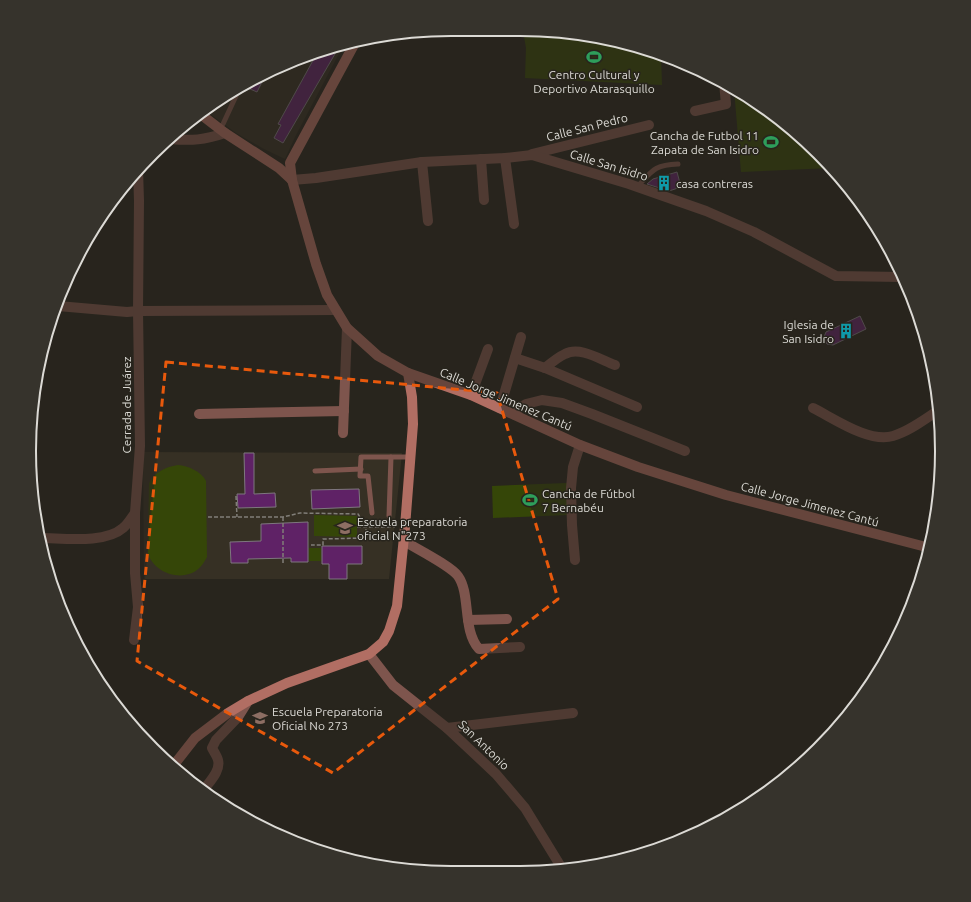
<svg xmlns="http://www.w3.org/2000/svg" width="971" height="902" viewBox="0 0 971 902" font-family="Ubuntu,sans-serif">
<rect width="100%" height="100%" fill="#28251d"/>
<g fill="#363024">
<polygon points="343,46 295,137 285,159 264,149 236,133 205,110 265,72"/>
<polygon points="143,452 402,453 389,579 144,579"/>
</g>
<g fill="#354608">
<polygon points="548,30 629,43 661,55 662,85 525,78 526,48 523,31"/>
<polygon points="734,89 777,116 832,168 741,172"/>
<path d="M178,465C188,466 201,471 206,481L207,557C204,563 199,570 192,573C175,580 154,571 148,554L149,483C155,472 165,467 178,465Z"/>
<polygon points="567,483 568,515 493,518 492,486"/>
<polygon points="314,515 357,516 357,537 314,536"/>
<rect x="309" y="548" width="12" height="13"/>
</g>
<g fill="#5f2266" stroke="#7e777e">
<polygon points="339,47 283,143 274,138 281,125 278,124 316,55"/>
<polygon points="265,72 267,72 257,92 243,86"/>
<polygon points="677,172 681,187 669,191 647,184 653,179"/>
<polygon points="860,316 866,329 833,345 827,344 824,337 826,332"/>
<polygon points="244,453 254,453 254,494 275,493 276,507 238,508 237,494 245,494"/>
<polygon points="359,489 360,507 312,509 311,490"/>
<polygon points="308,522 308,562 291,562 291,558 248,559 248,563 231,563 230,542 261,541 261,524"/>
<polygon points="322,546 362,546 362,564 347,564 347,579 329,579 329,564 322,564"/>
</g>
<g fill="none" stroke-linecap="round" stroke-linejoin="round">
<g stroke="#817e78" stroke-width="1.5" stroke-dasharray="4 2" stroke-linecap="butt">
<polyline points="236,496 237,517"/>
<polyline points="208,517 283,517 300,513 358,514 366,527 366,538 323,539 323,545 311,545"/>
<polyline points="283,517 283,564"/>
<polyline points="357,527 395,527"/>
</g>
<g stroke="#7e554d" stroke-width="5">
<polyline points="219,129 223,124 236,96 229,94"/>
<path d="M637,187C653,170 654,165 678,164"/>
<polyline points="315,471 361,469"/>
<polyline points="372,513 368,476 360,476 361,457 410,457"/>
<polyline points="389,516 391,457"/>
</g>
<g stroke="#7e554d" stroke-width="10">
<polyline points="695,111 726,104 724,83"/>
<path d="M170,139C192,141 204,140 225,133"/>
<polyline points="532,154 649,125"/>
<polyline points="505,158 514,224"/>
<polyline points="481,159 484,200"/>
<polyline points="422,162 428,221"/>
<polyline points="292,180 316,178 422,162 505,158 532,155 629,184 706,211 754,232 836,276 902,277"/>
<polyline points="58,306 127,312 138,311 335,310"/>
<polyline points="515,358 545,368 637,407"/>
<path d="M545,368C551,363 558,357 565,354C580,346 601,360 615,365"/>
<polyline points="471,395 488,349"/>
<polyline points="500,408 521,337"/>
<path d="M813,408C835,419 869,443 893,436C910,431 925,419 939,410"/>
<polyline points="199,414 344,411"/>
<polyline points="515,415 519,408 526,404 542,400 562,403 592,414 685,451"/>
<polyline points="343,433 347,328"/>
<path d="M40,538C63,538 105,544 123,528C128,524 131,518 135,513"/>
<path d="M404,541C417,549 451,566 458,576C471,594 462,630 479,649L520,647"/>
<polyline points="575,560 572,525 571,488 573,467 580,445"/>
<polyline points="468,620 507,619"/>
<polyline points="134,640 138,607 135,573 135,513 140,446 138,311 139,201 138,169"/>
<polyline points="369,654 393,685 447,728 496,774 525,808 563,870"/>
<polyline points="447,728 573,713"/>
<path d="M203,791C209,782 221,771 218,760C217,756 214,752 212,748L216,740L238,717L248,701"/>
</g>
<g stroke="#b16e63" stroke-width="10">
<polyline points="356,41 290,163 292,180 316,264 327,295 347,328 378,356 408,373 471,395 580,445 638,467 726,495 930,548"/>
<polyline points="199,113 225,133 279,168 292,180"/>
<polyline points="173,766 195,738 228,713 248,701 287,683 369,654 383,642 389,631 397,606 405,527 413,424 412,397 408,373"/>
</g>
</g>
<path d="M0 0H971V902H0ZM166,362L497,393L558,599L333,773L137,661Z" fill="#28251d" fill-opacity=".55" fill-rule="evenodd"/>
<path fill="none" stroke="#e8590c" stroke-width="3" stroke-dasharray="8 5" stroke-linejoin="round" d="M166,362L497,393L558,599L333,773L137,661Z"/>
<defs>
<g id="stadium-bare" transform="scale(1.2)"><path d="M0-5a6.5 5 0 1 0 0 10a6.5 5 0 1 0 0-10ZM-3.5-1.8h7v3.6h-7Z" fill="#2e9e5b" stroke="#28251d" stroke-width="2.5" paint-order="stroke"/></g>
<g id="building-bare" transform="scale(1.2)"><path d="M-4-6H4V6H1V3H-1V6H-4ZM-2.5-4.3h1.7v1.8h-1.7ZM.8-4.3h1.7v1.8H.8ZM-2.5-1h1.7V.8h-1.7ZM.8-1h1.7V.8H.8Z" fill="#0f9aa8" stroke="#28251d" stroke-width="2.5" paint-order="stroke"/></g>
<g id="school-bare" transform="scale(1.2)"><path d="M0-5L7-2L0 1L-7-2ZM-4 1L0 2.5L4 1V4Q0 6-4 4Z" fill="#8d6e63" stroke="#28251d" stroke-width="2.5" paint-order="stroke"/></g>
</defs>
<g fill-rule="evenodd">
<use href="#stadium-bare" x="594" y="57"/>
<use href="#stadium-bare" x="771" y="142"/>
<use href="#building-bare" x="664" y="183"/>
<use href="#building-bare" x="846" y="331"/>
<use href="#stadium-bare" x="530" y="500"/>
<use href="#school-bare" x="345" y="528"/>
<use href="#school-bare" x="260" y="718"/>
</g>
<g text-anchor="middle" dominant-baseline="central" stroke-width="3" stroke-linejoin="round" paint-order="stroke">
<g font-size="12" fill="#dcdad5" stroke="#28251d" text-anchor="start">
<text x="594" y="74" text-anchor="middle">Centro Cultural y<tspan x="594" dy="14">Deportivo Atarasquillo</tspan></text>
<text x="759" y="135" text-anchor="end">Cancha de Futbol 11<tspan x="759" dy="14">Zapata de San Isidro</tspan></text>
<text x="676" y="183">casa contreras</text>
<text x="834" y="324" text-anchor="end">Iglesia de<tspan x="834" dy="14">San Isidro</tspan></text>
<text x="542" y="493">Cancha de Fútbol<tspan x="542" dy="14">7 Bernabéu</tspan></text>
<text x="357" y="521">Escuela preparatoria<tspan x="357" dy="14">oficial N"273</tspan></text>
<text x="272" y="711">Escuela Preparatoria<tspan x="272" dy="14">Oficial No 273</tspan></text>
</g>
<g font-size="12" fill="#dcdad5" stroke="#28251d">
<text transform="translate(587 127) rotate(-14)">Calle San Pedro</text>
<text transform="translate(609 165) rotate(17)">Calle San Isidro</text>
<text transform="translate(506 399) rotate(23)">Calle Jorge Jimenez Cantú</text>
<text transform="translate(126 405) rotate(-90)">Cerrada de Juárez</text>
<text transform="translate(810 504) rotate(15)">Calle Jorge Jimenez Cantú</text>
<text transform="translate(484 745) rotate(44)">San Antonio</text>
</g>
</g>
<path d="M0 0H971V902H0ZM451 36H520A415 415 0 0 1 935 451V451A415 415 0 0 1 520 866H451A415 415 0 0 1 36 451V451A415 415 0 0 1 451 36Z" fill="#36332c" fill-rule="evenodd"/>
<path fill="none" stroke="#dcdad5" stroke-width="2" d="M451 36H520A415 415 0 0 1 935 451V451A415 415 0 0 1 520 866H451A415 415 0 0 1 36 451V451A415 415 0 0 1 451 36Z"/>
</svg>
